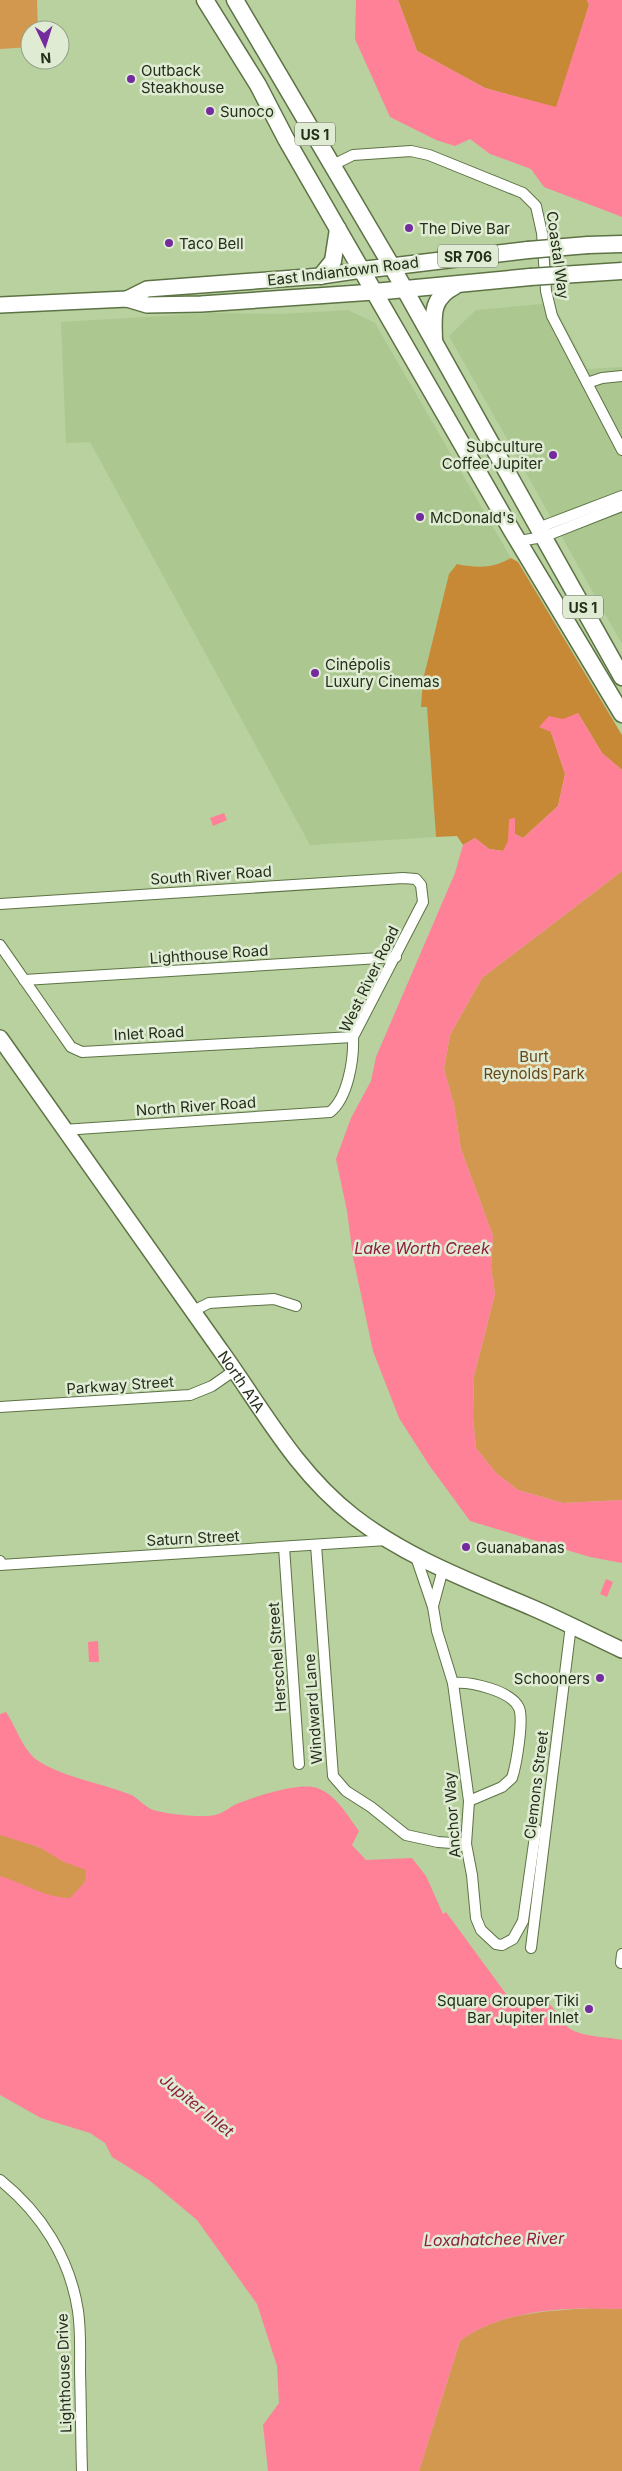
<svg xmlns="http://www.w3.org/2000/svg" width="622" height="2471" viewBox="0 0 622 2471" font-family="Inter,sans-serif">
<rect width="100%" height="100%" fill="#b8d19f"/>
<g fill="#acc890">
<polygon points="553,303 588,369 622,367 622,644 449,336 476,310"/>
<polygon points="348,310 375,323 511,558 498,565 482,568 457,564 427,694 436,837 310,845 90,442 66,443 61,322 213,313 280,314"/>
</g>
<g fill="#d29850">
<polygon points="0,0 37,0 38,30 30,30 30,47 0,49"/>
<polygon points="622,871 622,1500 563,1503 518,1490 496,1473 476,1448 473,1417 474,1376 495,1294 491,1267 493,1236 461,1149 454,1105 444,1069 450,1035 482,978"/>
<polygon points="0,1833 55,1853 87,1869 86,1881 71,1899 55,1899 0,1877"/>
<path d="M594,2308L622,2309V2471H419L460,2341C499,2312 547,2311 594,2308Z"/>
</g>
<g fill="#c88936">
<polygon points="398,0 587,0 589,5 557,108 485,88 417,51"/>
<path d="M511,558L518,562L622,735V770L602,753L578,713L551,732L565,774L558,806L523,838L515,834L503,851L489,849L475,838L463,845L457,836L436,837L427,707H421L423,680L449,574L457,564C478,568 492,569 511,558Z"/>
</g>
<g fill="#ff8198">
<polygon points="356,0 398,0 417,51 485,88 556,107 589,5 587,0 622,0 622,217 544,187 531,169 490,154 470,139 455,146 436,140 390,117 355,39"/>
<polygon points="578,713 602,753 622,770 622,871 482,978 450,1035 444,1069 454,1105 461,1149 493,1236 491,1267 495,1294 474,1376 473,1417 476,1448 496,1473 518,1490 563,1503 622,1500 622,1563 590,1557 470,1521 429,1465 399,1418 373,1351 353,1257 347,1211 336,1159 351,1118 371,1081 376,1057 455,873 463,845 475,838 489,849 503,851 508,841 509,819 515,818 515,834 523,838 558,806 565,774 551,732 539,727 549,716 563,719"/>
<polygon points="224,813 227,820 213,826 210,818"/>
<polygon points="606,1579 613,1582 607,1597 600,1594"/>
<polygon points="98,1641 99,1662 89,1662 88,1642"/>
<path d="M6,1712C17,1728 23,1752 40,1762C66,1778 101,1783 129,1794C137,1797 143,1805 151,1809C162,1814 204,1818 215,1815C224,1813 231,1806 239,1803C257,1796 294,1784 313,1787C333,1790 348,1816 359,1831L352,1845L366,1860L412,1858L426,1876L443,1914L446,1912L509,1998C532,1996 545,1993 559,2016C563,2021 566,2027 572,2030C586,2037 607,2037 622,2040V2309C568,2307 505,2308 460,2341L419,2471H268L263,2425L279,2403L277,2366L257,2304L197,2220L149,2180L112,2157L105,2143L90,2133L41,2118L0,2095V1876C24,1883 45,1898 70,1898L85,1882L86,1870L64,1862L39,1847L0,1835V1714Z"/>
</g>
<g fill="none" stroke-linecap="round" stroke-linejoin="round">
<g stroke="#5d7345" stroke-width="12">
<g id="street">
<polyline points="333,165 353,155 411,151 429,155 523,193 536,206 542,233 546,291 552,316 622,450"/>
<polyline points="587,383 602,378 622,376"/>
<polyline points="538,528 622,496"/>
<polyline points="519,541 543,537 622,506"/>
<path d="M0,904L403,878L416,879L421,885L423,902L353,1037C354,1059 348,1098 330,1112L63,1130"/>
<polyline points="0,945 71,1047 82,1052 353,1037"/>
<polyline points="24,980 396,957"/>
<polyline points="193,1311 209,1303 274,1299 296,1306"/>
<polyline points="0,1407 190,1395 212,1386 235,1370"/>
<polyline points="316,1545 333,1776 346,1791 371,1807 406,1835 438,1842 466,1844"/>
<polyline points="284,1547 299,1764"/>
<polyline points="416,1557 433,1607 437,1631 453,1683 469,1801 466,1844 472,1875 476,1918 481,1930 496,1944 502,1945 513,1939 523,1921 536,1829"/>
<polyline points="0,1561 0,1565 387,1540"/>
<polyline points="433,1606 443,1569"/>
<path d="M453,1683C470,1681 512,1691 519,1708C524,1720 516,1766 512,1778L502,1787L469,1801"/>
<polyline points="531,1948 571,1625"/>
<polyline points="621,1963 622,1954"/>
<path d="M0,2180C41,2213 70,2258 78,2311C81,2331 80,2352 80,2372C81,2405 81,2438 82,2471"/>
</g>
</g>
<g stroke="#5d7345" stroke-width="18">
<g id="secondary">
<polyline points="127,299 147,289 321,276 362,270"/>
<polyline points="0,305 127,299 147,305 201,304 374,292"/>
<path id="s1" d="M0,1038C73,1143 147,1247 221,1351C262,1408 296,1472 353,1516C407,1558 470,1581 533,1608C563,1621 592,1636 622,1650"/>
</g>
</g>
<g stroke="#5d7345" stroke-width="19">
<g id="primary">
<polyline points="205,0 258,85 286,139 512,531 622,714"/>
<polyline points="235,0 391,265 622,677"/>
<polyline points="588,245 622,244"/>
<polyline points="362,270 528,250"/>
<polyline points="321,276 333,261 338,229"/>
<polyline points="374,292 530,277"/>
<path d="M434,339C433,315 431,298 455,286"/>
</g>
</g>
<use href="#street" stroke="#fff" stroke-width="10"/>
<use href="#secondary" stroke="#fff" stroke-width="15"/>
<use href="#primary" stroke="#fff" stroke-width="16"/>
<g stroke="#5d7345" stroke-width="19" stroke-linecap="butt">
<g id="primary-bridge">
<polyline points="528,250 588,245"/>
<polyline points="530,277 622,271"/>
</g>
</g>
<use href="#primary-bridge" stroke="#fff" stroke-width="16"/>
</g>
<g fill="#742b9e" stroke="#dfecd3" stroke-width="2">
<circle cx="131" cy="79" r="5"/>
<circle cx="210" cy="111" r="5"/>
<circle cx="409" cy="228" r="5"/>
<circle cx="169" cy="243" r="5"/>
<circle cx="553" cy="455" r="5"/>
<circle cx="420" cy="517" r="5"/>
<circle cx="315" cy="673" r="5"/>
<circle cx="466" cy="1547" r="5"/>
<circle cx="600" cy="1678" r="5"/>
<circle cx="589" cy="2009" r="5"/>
</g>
<g text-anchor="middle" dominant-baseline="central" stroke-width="5" stroke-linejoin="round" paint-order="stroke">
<g fill="#dfecd3" stroke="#5c6752" stroke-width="1">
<rect x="295" y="122.5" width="40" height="23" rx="4"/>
<rect x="438" y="244.5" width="60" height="23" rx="4"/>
<rect x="563" y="595.5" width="40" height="23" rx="4"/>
</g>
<g font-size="14" font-weight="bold" fill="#242e1a">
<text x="315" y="134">US 1</text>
<text x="468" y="256">SR 706</text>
<text x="583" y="607">US 1</text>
</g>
<g font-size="15" fill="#242e1a" stroke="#dfecd3" text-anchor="start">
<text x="141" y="70">Outback<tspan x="141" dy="17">Steakhouse</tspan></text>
<text x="220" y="111">Sunoco</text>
<text x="419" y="228">The Dive Bar</text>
<text x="179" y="243">Taco Bell</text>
<text x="543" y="446" text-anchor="end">Subculture<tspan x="543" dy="17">Coffee Jupiter</tspan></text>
<text x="430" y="517">McDonald's</text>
<text x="325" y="664">Cinépolis<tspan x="325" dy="17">Luxury Cinemas</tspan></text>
<text x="476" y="1547">Guanabanas</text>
<text x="590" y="1678" text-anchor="end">Schooners</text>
<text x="579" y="2000" text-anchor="end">Square Grouper Tiki<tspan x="579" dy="17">Bar Jupiter Inlet</tspan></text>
</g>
<g font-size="15" fill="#242e1a" stroke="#dfecd3">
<text transform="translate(558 255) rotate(82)">Coastal Way</text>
<text transform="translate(343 271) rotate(-7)">East Indiantown Road</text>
<text transform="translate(211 875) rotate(-4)">South River Road</text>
<text transform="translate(209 954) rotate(-4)">Lighthouse Road</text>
<text transform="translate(369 979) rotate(-64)">West River Road</text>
<text transform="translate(149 1033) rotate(-3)">Inlet Road</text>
<text transform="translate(196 1106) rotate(-4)">North River Road</text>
<text stroke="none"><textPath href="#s1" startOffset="420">North A1A</textPath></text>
<text transform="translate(120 1385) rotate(-4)">Parkway Street</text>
<text transform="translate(193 1538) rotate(-3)">Saturn Street</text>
<text transform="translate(277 1657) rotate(-94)">Herschel Street</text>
<text transform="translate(313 1709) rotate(-94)">Windward Lane</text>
<text transform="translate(536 1785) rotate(-83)">Clemons Street</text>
<text transform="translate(452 1815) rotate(-94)">Anchor Way</text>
<text transform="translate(64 2373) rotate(-92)">Lighthouse Drive</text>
</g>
<g font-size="15" fill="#67461b" stroke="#dfecd3">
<text x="534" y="1056">Burt<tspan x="534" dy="17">Reynolds Park</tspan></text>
</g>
<g font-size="16" font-style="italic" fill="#8d1e3d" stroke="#dfecd3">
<text x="422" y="1248">Lake Worth Creek</text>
<text transform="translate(197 2105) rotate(39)">Jupiter Inlet</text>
<text transform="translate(494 2239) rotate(-1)">Loxahatchee River</text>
</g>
</g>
<g transform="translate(45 45) rotate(176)"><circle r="24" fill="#dfecd3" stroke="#94a089"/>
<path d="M0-4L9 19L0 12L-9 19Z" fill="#742b9e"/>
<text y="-8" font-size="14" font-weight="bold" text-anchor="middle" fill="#242e1a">N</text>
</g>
</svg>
